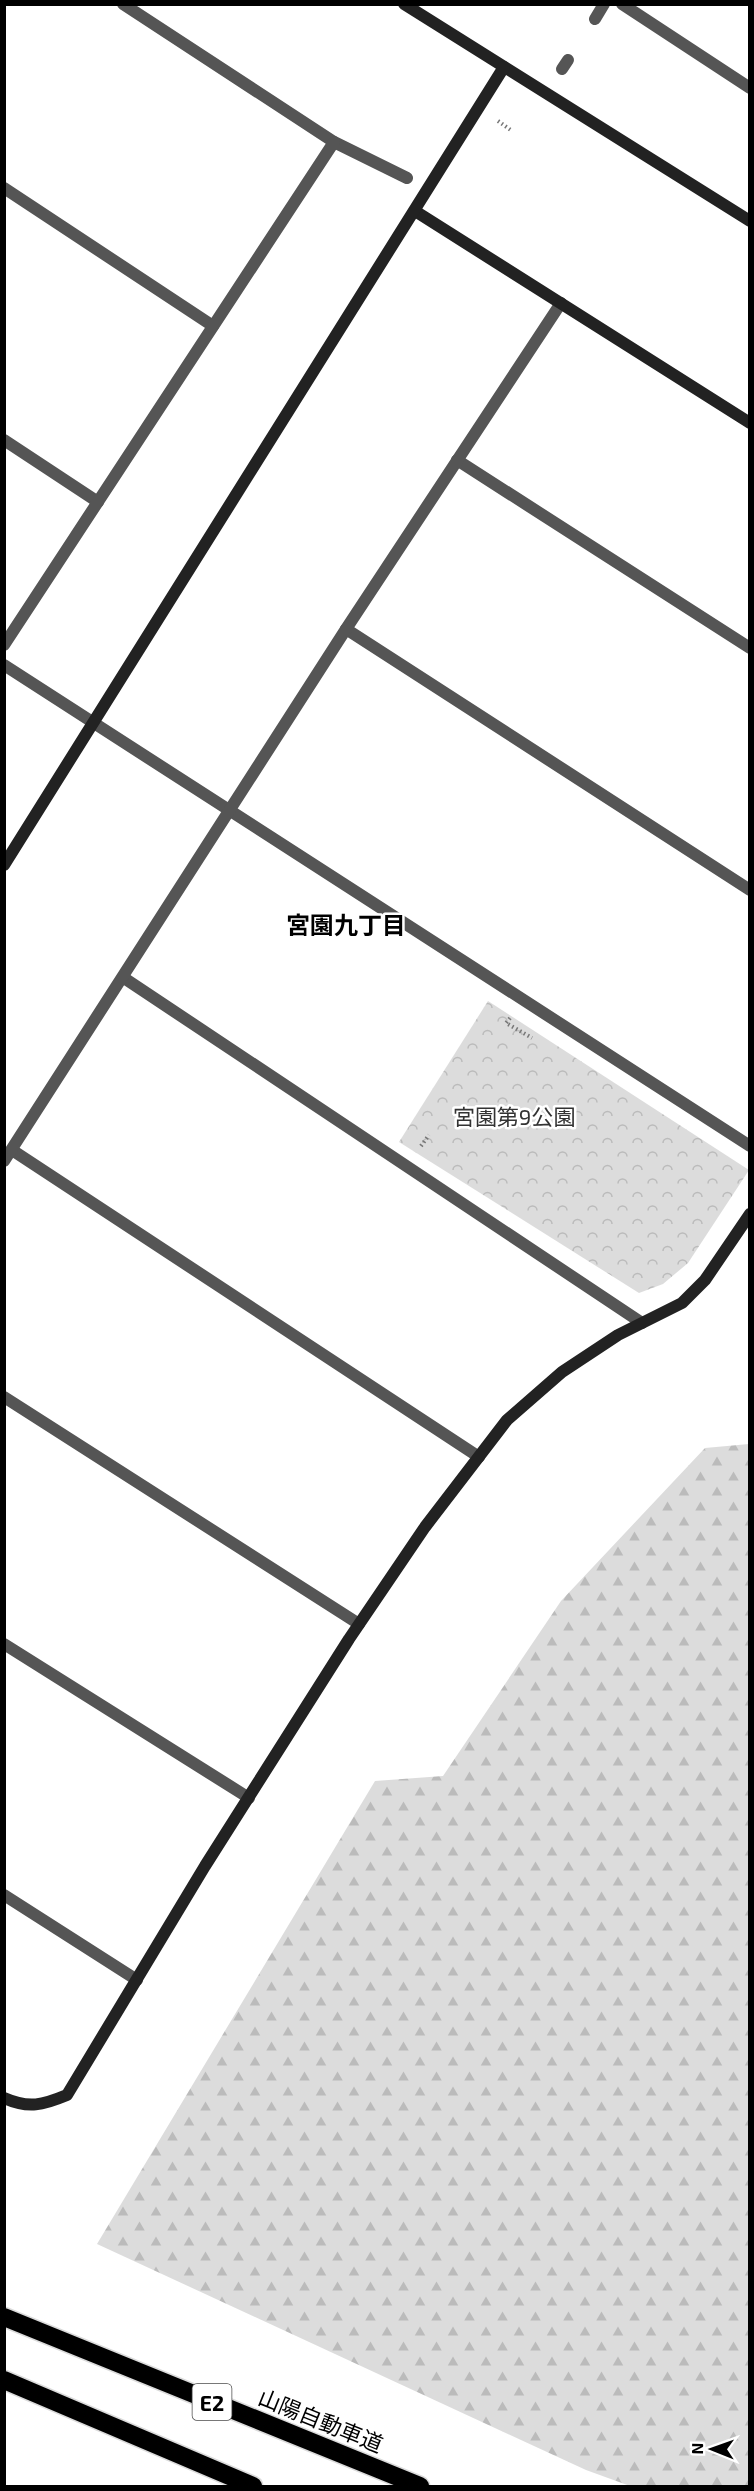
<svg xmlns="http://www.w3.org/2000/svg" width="754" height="2491" viewBox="0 0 754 2491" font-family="'Exo 2','Noto Sans JP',sans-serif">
<defs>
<pattern id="forest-firs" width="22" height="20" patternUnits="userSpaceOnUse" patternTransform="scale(1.5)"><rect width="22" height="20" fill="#dcdcdc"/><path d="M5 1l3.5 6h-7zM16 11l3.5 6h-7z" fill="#bbb"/></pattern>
<pattern id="park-crowns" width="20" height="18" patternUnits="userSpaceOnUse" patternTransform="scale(1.5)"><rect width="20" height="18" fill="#dcdcdc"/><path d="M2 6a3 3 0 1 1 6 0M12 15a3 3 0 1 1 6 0" fill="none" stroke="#bbb"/></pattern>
</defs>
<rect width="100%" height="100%" fill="#fff"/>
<polygon fill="url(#forest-firs)" points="749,1444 749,2486 630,2486 586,2470 97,2244 375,1781 443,1776 561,1601 705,1448"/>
<polygon fill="url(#park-crowns)" points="488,1001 749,1170 688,1263 663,1284 639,1293 399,1142"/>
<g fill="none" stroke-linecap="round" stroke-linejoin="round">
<g stroke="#dbdbdb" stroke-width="21">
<g id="highway">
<polyline points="4,2317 420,2486"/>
<polyline points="4,2380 253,2486"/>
</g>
</g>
<g stroke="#777" stroke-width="4" stroke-dasharray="1.5 3" stroke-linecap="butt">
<polyline points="498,121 512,131"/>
<polyline points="510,1018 506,1023 532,1038"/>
<polyline points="421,1146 429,1135"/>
</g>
<g stroke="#555" stroke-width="12">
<polyline points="123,4 334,142 407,178"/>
<polyline points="622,4 750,88"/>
<polyline points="595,19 604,4"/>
<polyline points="562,69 568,60"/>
<polyline points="4,188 213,326"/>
<polyline points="4,440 98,502"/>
<polyline points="457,460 750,648"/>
<polyline points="346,629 750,890"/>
<polyline points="4,645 334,142"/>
<polyline points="4,665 750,1146"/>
<polyline points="124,978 642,1323"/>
<polyline points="12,1150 479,1457"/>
<polyline points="4,1161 346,629 561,303"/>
<polyline points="4,1397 359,1624"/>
<polyline points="4,1644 249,1798"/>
<polyline points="4,1895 137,1980"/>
</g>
<g stroke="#222" stroke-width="12">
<polyline points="404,4 750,221"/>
<polyline points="415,211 750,423"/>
<polyline points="4,865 504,67"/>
<path d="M4,2098C29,2109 43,2105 67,2095L205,1866L349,1639L425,1527L507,1420L562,1372L618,1335L682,1303L705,1280L750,1214"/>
</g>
<use href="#highway" stroke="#000" stroke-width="18"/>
</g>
<g text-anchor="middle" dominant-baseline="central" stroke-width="5" stroke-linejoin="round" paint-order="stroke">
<rect fill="#fff" stroke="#4c4c4c" stroke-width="1.5" x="192.5" y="2384" width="39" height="36" rx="4.5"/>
<g font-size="21" font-weight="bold" fill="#000">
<text x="212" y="2402">E2</text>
</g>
<g font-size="22" fill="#333" stroke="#fff">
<text x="514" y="1116">宮園第9公園</text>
</g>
<g font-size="22" fill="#000" stroke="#fff">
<text transform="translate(321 2420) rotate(22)">山陽自動車道</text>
</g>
<g font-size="24" font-weight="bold" fill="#000" stroke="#fff">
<text x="346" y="924">宮園九丁目</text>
</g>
</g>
<rect width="754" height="2491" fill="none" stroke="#000000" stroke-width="12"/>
<g transform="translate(712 2449) rotate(271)" stroke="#ffffff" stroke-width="4.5" paint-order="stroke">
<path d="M0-4.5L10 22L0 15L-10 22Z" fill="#000000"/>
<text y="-9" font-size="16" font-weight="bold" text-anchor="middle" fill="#000000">N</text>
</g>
</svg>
